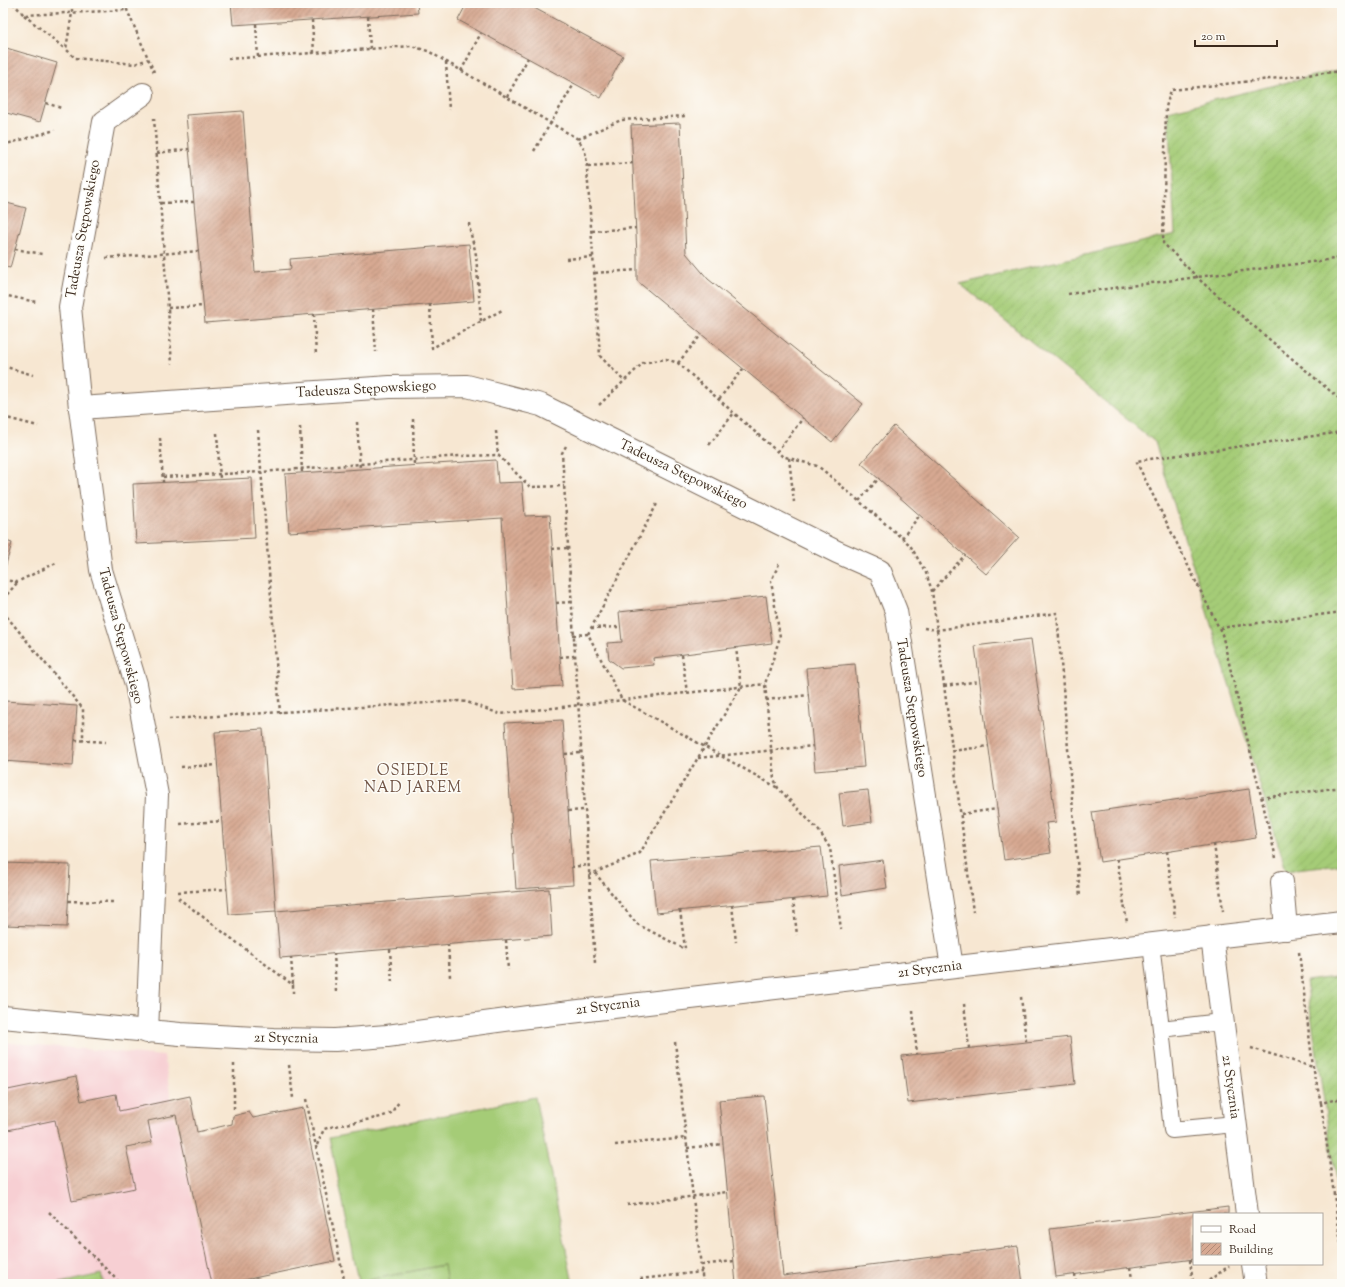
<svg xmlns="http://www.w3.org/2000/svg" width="1345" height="1287" viewBox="0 0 1345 1287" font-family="'Sorts Mill Goudy',serif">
<defs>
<pattern id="park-tufts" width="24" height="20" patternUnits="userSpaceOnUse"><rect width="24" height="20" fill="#a5cc77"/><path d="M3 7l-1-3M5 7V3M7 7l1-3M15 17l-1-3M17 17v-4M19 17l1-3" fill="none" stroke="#8faf66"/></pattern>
<pattern id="garden-furrows" width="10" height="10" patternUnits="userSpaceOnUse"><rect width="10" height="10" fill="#a5cc77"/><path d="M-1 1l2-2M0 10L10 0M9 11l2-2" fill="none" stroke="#8faf66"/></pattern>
<pattern id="building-hatch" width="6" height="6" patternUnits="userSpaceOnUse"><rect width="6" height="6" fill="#d7a992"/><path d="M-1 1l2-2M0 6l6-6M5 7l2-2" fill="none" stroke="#b08a77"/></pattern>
</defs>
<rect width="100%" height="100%" fill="#fdfcf7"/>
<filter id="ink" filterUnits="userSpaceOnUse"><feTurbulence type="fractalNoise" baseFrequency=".025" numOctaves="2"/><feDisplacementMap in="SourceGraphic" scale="8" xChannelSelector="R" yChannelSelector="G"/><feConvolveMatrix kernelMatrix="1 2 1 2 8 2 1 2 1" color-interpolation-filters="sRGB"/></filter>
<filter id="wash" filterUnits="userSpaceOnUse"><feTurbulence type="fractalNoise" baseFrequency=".012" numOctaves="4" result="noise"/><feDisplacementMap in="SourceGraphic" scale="16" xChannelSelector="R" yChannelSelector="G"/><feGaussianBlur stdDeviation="0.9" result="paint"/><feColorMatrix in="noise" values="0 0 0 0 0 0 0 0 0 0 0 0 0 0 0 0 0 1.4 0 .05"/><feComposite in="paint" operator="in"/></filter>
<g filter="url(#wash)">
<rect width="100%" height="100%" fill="#f7e7d2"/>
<polygon fill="#f7cfd3" points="3,1042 164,1056 171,1100 212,1284 3,1284"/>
<g fill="#a5cc77" stroke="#707b4a">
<polygon points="535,1097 573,1284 447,1284 443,1265 359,1282 330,1138"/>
<polygon points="101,1274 104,1284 55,1284"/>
</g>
<polygon fill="url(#park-tufts)" stroke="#707b4a" points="444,1265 447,1284 360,1284 359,1282"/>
<g fill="url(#garden-furrows)" stroke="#707b4a">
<polygon points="1342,69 1342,864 1286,870 1155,442 960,284 1175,234 1168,111"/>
<polygon points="1342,976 1342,1222 1306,981"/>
</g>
<g id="blocks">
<g fill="url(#building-hatch)">
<polygon points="231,3 417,3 418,13 233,25"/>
<polygon points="467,3 525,3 623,56 601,98 458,20"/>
<polygon points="3,47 57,63 40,122 3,112"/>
<polygon points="243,111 255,272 291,269 290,259 469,244 474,301 205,323 186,115"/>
<polygon points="680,123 686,253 708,279 863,404 832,442 637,281 637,256 631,125"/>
<polygon points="3,202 26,208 10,268 3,266"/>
<polygon points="894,426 1019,537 986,574 861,463"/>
<polygon points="496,460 498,483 522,482 525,516 550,515 562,686 513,689 502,518 289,532 285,474"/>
<polygon points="252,478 255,538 136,544 133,484"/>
<polygon points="3,540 12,543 3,575"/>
<polygon points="766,596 772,643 653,658 654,665 621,668 609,659 607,643 622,642 619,612"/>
<polygon points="1031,639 1056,822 1046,823 1051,853 1004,860 975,646"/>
<polygon points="855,664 864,767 815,771 806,668"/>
<polygon points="5,701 77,706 73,766 3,761"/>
<polygon points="562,720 573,885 516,889 505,723"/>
<polygon points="263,729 276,911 549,889 552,936 280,958 276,911 229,914 227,889 215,732"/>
<polygon points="1249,789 1256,838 1100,862 1092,812"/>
<polygon points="868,790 872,822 843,826 839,793"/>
<polygon points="821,847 827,896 656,913 651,861"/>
<polygon points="883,860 887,888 842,895 839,866"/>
<polygon points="3,863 70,865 67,927 3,925"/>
<polygon points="1070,1037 1075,1084 908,1103 902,1056"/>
<polygon points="76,1076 81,1101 116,1094 119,1111 190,1096 197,1132 232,1124 233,1116 249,1112 253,1118 303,1108 335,1261 225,1284 212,1284 176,1115 148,1121 152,1142 126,1147 135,1188 72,1201 55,1120 3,1131 3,1091"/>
<polygon points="764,1096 783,1276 1018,1246 1023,1284 736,1284 719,1100"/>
<polygon points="1228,1207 1228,1214 1194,1214 1194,1259 1056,1277 1050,1229"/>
</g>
</g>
</g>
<g filter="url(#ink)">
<use href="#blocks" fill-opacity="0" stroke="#7d6c5d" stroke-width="1"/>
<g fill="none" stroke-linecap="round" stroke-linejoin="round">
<g stroke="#7d6c5d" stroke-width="18">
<g id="service">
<polyline points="1151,944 1161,1029 1221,1022"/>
<polyline points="1161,1029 1172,1130 1235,1124"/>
</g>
</g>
<g stroke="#7d6c5d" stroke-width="24">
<g id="minor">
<polyline points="80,408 70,307 104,122 143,94"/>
<polyline points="1282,882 1286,929"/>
<polyline points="1212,937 1247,1214"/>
<polyline points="3,1017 180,1034 273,1039 335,1040 387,1036 528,1017 1342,922"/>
<polyline points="147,1032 157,795 136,684 101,570 80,408 390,387 467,386 541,405 837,552 880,571 896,611 952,967"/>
<polyline points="1253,1264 1256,1284"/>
</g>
</g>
<g stroke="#7d6c5d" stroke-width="2.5" stroke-dasharray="3 3" stroke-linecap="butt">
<polyline points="13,3 24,15 127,10"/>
<polyline points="72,3 72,13 66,49 75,58 135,64 148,59"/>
<polyline points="127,3 127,10 154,72"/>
<polyline points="24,15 65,49"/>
<polyline points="368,16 370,49"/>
<polyline points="312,20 314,53"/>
<polyline points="256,24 258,57"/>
<polyline points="228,59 411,46 428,51 578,139 583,147 586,155 600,356 624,381"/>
<polyline points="446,62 449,110"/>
<polyline points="461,71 481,33"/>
<polyline points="1342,71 1171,90 1166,107 1163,243 1203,283 1342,401"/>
<polyline points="507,97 528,58"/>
<polyline points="46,103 61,108"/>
<polyline points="154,118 172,364"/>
<polyline points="578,139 621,120 686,116"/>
<polyline points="3,145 55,130"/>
<polyline points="534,151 574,84"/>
<polyline points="157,153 189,149"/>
<polyline points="588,166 633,163"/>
<polyline points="161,203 194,202"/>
<path d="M469,223C470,234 474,244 476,255L481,322"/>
<polyline points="592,231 636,228"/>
<polyline points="15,249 42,254"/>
<polyline points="106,258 199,251"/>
<polyline points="566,259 594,257"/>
<polyline points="595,273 637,270"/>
<polyline points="1068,294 1342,258"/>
<polyline points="3,295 36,302"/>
<polyline points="430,304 432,348 504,309"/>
<polyline points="168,308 204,306"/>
<polyline points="373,309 376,352"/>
<polyline points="314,314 316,356"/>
<polyline points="678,363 701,335"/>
<polyline points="3,366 33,375"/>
<polyline points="719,399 743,369"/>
<polyline points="599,405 643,363 666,359 678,363 782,456 817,466 823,470 910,545 926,573 932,591 973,912"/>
<polyline points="3,417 38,426"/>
<polyline points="413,419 414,465"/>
<polyline points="357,422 360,469"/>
<polyline points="300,427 302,473"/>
<polyline points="258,430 280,713"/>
<polyline points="496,431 498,455"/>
<polyline points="217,433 220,479"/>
<polyline points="160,438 163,482"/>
<polyline points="709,445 734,413"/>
<polyline points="566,446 562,453 595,963"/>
<polyline points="777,452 803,418"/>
<polyline points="789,458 794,502"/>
<polyline points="163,477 261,472 460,456 498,455 530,487 564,486"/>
<polyline points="859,501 879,478"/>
<polyline points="902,538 920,515"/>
<polyline points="552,549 567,548"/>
<polyline points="779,564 771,581 780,637 765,684 774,779 778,788 819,831 830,848 841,929"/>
<polyline points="3,580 17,582 58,562"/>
<polyline points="932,591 965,555"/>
<polyline points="3,599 17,583"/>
<polyline points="556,603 571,602"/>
<polyline points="3,612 83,709 83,741"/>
<polyline points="591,628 620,627"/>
<polyline points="924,628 937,630 1057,613 1080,897"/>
<polyline points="1220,628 1342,612"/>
<polyline points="588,634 658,502"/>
<polyline points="573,635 588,634 622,700 778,788"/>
<polyline points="682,655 687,693"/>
<polyline points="560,657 574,656"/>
<polyline points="944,686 980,681"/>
<polyline points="766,700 809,695"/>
<polyline points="169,719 459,701 467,702 500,714 765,684"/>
<polyline points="75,740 106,742"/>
<polyline points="952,751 989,746"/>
<polyline points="565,754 581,753"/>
<polyline points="698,758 813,746"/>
<polyline points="181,767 218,765"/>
<polyline points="1261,798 1342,787"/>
<polyline points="568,811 585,810"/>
<polyline points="961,814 997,809"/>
<polyline points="180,824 222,821"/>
<polyline points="1214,844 1223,911"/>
<polyline points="1167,851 1175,917"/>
<polyline points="1276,858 1222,634 1136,461 1342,432"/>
<polyline points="1117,859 1127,923"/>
<polyline points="571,867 589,865"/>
<polyline points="595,873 637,924 685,949"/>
<polyline points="589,875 640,853 741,687 736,648"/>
<polyline points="178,892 227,889"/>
<polyline points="178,898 293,985 293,993"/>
<polyline points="793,899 797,935"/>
<polyline points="68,901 114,902"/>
<polyline points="732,905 736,942"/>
<polyline points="680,910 685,948"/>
<polyline points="506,940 508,970"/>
<polyline points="448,944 450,977"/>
<polyline points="390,949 392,984"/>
<polyline points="1299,952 1313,1067 1321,1103 1342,1098"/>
<polyline points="334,953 336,992"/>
<polyline points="291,957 293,985"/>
<polyline points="1021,997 1026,1041"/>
<polyline points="964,1004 969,1048"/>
<polyline points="913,1011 917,1054"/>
<polyline points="675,1042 703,1284"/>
<polyline points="1251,1048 1313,1067"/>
<polyline points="289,1065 293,1098"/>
<polyline points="306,1099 345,1284"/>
<polyline points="1321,1103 1342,1251"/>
<polyline points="234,1109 234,1061"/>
<polyline points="317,1145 324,1129 331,1127 381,1117 391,1113 399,1102"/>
<polyline points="615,1145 686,1138"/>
<polyline points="687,1148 723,1144"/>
<polyline points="627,1205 727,1192"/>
<polyline points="49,1212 121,1284"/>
<polyline points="1190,1260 1193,1284"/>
<polyline points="701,1265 734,1261"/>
<polyline points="1130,1267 1133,1284"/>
<polyline points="1075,1274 1076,1284"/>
<polyline points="640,1279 702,1272"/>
<polyline points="1204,1284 1229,1266"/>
</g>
<use href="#service" stroke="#fff" stroke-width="16"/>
<use href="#minor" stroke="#fff" stroke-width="22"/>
</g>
</g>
<g text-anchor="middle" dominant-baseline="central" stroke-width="3" stroke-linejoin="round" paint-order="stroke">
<g font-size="14" fill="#3b2a1e" stroke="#fdfcf7">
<text transform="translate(84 229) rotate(-80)">Tadeusza Stępowskiego</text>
<text transform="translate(366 390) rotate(-3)">Tadeusza Stępowskiego</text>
<text transform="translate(683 475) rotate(26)">Tadeusza Stępowskiego</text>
<text transform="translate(120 636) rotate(75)">Tadeusza Stępowskiego</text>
<text transform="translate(911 708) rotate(81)">Tadeusza Stępowskiego</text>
<text transform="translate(930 970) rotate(-7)">21 Stycznia</text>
<text transform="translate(608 1007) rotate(-7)">21 Stycznia</text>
<text transform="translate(286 1039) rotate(1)">21 Stycznia</text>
<text transform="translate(1230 1087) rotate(82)">21 Stycznia</text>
</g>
<g font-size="15" letter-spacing="1" fill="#725647" stroke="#fdfcf7">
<text x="413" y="771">OSIEDLE<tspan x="413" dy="17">NAD JAREM</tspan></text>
</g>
</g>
<rect width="1345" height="1287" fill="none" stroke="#fdfcf7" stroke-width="16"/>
<rect x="1193" y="1213" width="130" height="52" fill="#fdfcf7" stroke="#afa8a0"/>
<rect x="1201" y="1226" width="20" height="6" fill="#ffffff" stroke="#afa8a0"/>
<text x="1229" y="1233" font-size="12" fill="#3b2a1e">Road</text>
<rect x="1201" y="1243" width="20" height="12" fill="url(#building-hatch)" stroke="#afa8a0"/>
<text x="1229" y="1253" font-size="12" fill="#3b2a1e">Building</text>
<path d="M1195 40v6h82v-6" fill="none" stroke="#3b2a1e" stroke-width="2"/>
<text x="1201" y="40" font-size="12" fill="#3b2a1e" stroke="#fdfcf7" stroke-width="3" paint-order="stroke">20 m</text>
</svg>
